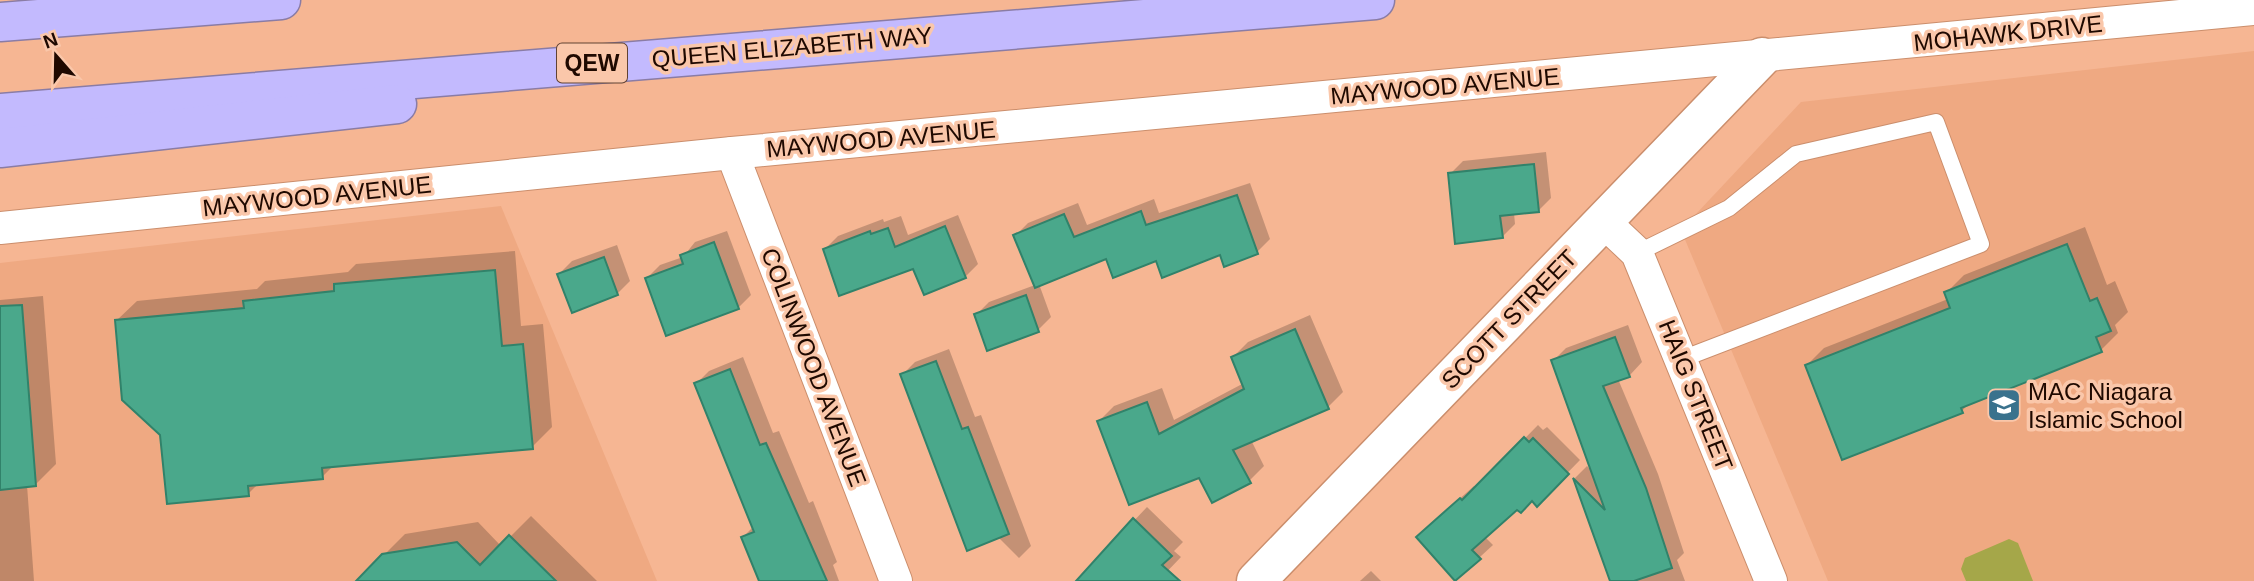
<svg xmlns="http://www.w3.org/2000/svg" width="2254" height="581" viewBox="0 0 2254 581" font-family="Arial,sans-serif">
<rect width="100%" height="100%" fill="#f6b693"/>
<g fill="#efa982">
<polygon points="2254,51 2254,581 1828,581 1681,230 1801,102"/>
<polygon points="501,206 657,581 0,581 0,263"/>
</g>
<polygon fill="#a5a749" points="2009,539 2018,543 2033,581 1966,581 1961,569 1965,558"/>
<g fill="#0003">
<polygon points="1546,152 1551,198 1538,211 1514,213 1515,224 1502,237 1450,174 1463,161"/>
<polygon points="1250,183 1270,239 1257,252 1225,265 1221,253 1157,259 1107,257 1039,284 1051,317 1038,330 976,315 989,302 1035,285 1015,236 1028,223 1078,203 1087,225 1154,199 1159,213"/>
<polygon points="958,215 978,264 965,277 825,249 838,236 883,219 884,222 901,216 908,235"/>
<polygon points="2085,227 2107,285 2115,281 2128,312 2115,325 2118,333 2101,350 1970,402 1962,411 1807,365 1824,348 1948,299 1946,293 1964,275"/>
<polygon points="727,231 751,295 738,308 647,278 660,265 683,257 695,242"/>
<polygon points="617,245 630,281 617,294 559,274 572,261"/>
<polygon points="515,251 521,326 543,324 552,427 532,447 334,465 322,477 259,483 248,494 162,434 116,321 137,301 257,289 265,281 348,272 356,264"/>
<polygon points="43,296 56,464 35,485 27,485 34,581 0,581 0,300"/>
<polygon points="1310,315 1343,392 1328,407 1251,440 1264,466 1249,481 1200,475 1099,421 1114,406 1162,388 1174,420 1244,383 1233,357 1248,342"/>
<polygon points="1628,325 1642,362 1630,375 1618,379 1658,474 1684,553 1677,560 1685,581 1611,581 1575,478 1587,466 1594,473 1553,361 1566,348"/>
<polygon points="949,349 975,417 981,415 1031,546 1019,558 955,494 902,375 915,362"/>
<polygon points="743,357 773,433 779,431 809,503 813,501 837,562 833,565 839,581 761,581 743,537 754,526 696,384 709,371"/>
<polygon points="1538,425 1543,430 1547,427 1580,460 1537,504 1533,499 1517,507 1485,537 1493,545 1456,579 1431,524 1474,486 1476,488"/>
<polygon points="1147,507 1183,542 1174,551 1181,557 1158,581 1077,581"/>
<polygon points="531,516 597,581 358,581 405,534 478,522 501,546"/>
<polygon points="1371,571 1381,581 1360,581"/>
</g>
<g fill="#4aa88b" stroke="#31826a" stroke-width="2">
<polygon points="1534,164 1539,212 1500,216 1503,238 1455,244 1448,173"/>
<polygon points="1237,195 1258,254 1224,267 1220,255 1162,278 1156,261 1113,278 1106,259 1035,288 1013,235 1064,214 1074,237 1141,211 1146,225"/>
<polygon points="945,226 966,278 924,295 913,269 839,296 823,249 870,231 871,234 888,228 895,247"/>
<polygon points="714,242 739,309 666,336 645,278 683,264 680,255"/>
<polygon points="2067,244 2090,301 2097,298 2111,331 2096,337 2102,352 1961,408 1963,413 1842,460 1805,365 1950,308 1944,292"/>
<polygon points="604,257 618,295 572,313 557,274"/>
<polygon points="495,270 502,346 523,344 533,449 322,468 323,479 248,486 249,496 167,504 160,435 122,400 115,320 244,308 243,301 334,291 334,284"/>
<polygon points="1026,295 1039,332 987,351 974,314"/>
<polygon points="22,305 36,486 0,490 0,306"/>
<polygon points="1295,329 1329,409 1233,450 1251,483 1212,503 1199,478 1129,505 1097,421 1147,402 1159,434 1244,389 1231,357"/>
<polygon points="1615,337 1630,377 1603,386 1646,488 1672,568 1634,581 1610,581 1573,478 1605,510 1551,360"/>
<polygon points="936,361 962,429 968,427 1009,534 967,551 900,374"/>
<polygon points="730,369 760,445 766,443 827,581 759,581 741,537 754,532 694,383"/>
<polygon points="1524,437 1529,442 1533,438 1569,474 1537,507 1532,501 1521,513 1517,510 1472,550 1481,559 1455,581 1416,537 1460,498 1462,500"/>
<polygon points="1133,518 1172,556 1162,565 1180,581 1076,581"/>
<polygon points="509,535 556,581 356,581 382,554 457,542 480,565"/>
</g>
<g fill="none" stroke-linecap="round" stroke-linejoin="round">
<g stroke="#cb8e6c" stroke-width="18">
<polyline id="service" points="1637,253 1729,208 1796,154 1936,122 1981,244 1682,359"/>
</g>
<g stroke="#cb8e6c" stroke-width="34">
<g id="minor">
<polyline points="732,153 896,581"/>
<polyline points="1603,221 1637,253 1771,581"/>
<polyline points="0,228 732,153 2254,9"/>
</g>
</g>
<g stroke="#cb8e6c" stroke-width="41">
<polyline id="tertiary" points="1256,581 1762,57"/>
</g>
<g stroke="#8a7ca5" stroke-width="41">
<g id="motorway">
<polyline points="0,22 281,0"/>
<polyline points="0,113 1375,0"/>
<polyline points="0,148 397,104"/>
</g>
</g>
<use href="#service" stroke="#fff" stroke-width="16"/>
<use href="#minor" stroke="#fff" stroke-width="32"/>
<use href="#tertiary" stroke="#fff" stroke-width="38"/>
<use href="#motorway" stroke="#c3bafe" stroke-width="38"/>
</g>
<defs>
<g id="school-square" transform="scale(1.75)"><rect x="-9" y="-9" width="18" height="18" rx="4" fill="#3a728d" stroke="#fac7aa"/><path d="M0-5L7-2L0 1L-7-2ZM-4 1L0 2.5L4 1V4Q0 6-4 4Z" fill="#fff"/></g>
</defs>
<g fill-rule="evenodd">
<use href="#school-square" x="2004" y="405"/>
</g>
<g text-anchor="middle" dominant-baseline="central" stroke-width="7" stroke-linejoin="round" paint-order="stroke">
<rect fill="#fac7aa" stroke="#614233" stroke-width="2" x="557" y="43.5" width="70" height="39" rx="5"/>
<g font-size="23" font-weight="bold" fill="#1f0900">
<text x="592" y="63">QEW</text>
</g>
<g font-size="24" fill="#1f0900" stroke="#fac7aa">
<text transform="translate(2008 33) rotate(-6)">MOHAWK DRIVE</text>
<text transform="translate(792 47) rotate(-5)">QUEEN ELIZABETH WAY</text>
<text transform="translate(1445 86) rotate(-5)">MAYWOOD AVENUE</text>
<text transform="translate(881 139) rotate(-5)">MAYWOOD AVENUE</text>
<text transform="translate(317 196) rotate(-6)">MAYWOOD AVENUE</text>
<text transform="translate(1509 319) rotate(-46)">SCOTT STREET</text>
<text transform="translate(814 367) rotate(69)">COLINWOOD AVENUE</text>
<text transform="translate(1696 395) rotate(68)">HAIG STREET</text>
</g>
<g font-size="24" fill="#1f0900" stroke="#fac7aa" text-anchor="start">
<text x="2028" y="391">MAC Niagara<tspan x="2028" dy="28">Islamic School</tspan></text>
</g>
</g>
<g transform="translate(56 56) rotate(340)" stroke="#fac7aa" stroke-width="5" paint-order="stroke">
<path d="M0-5L12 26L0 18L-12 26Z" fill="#1f0900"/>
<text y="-10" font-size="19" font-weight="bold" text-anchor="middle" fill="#1f0900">N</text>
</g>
</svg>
